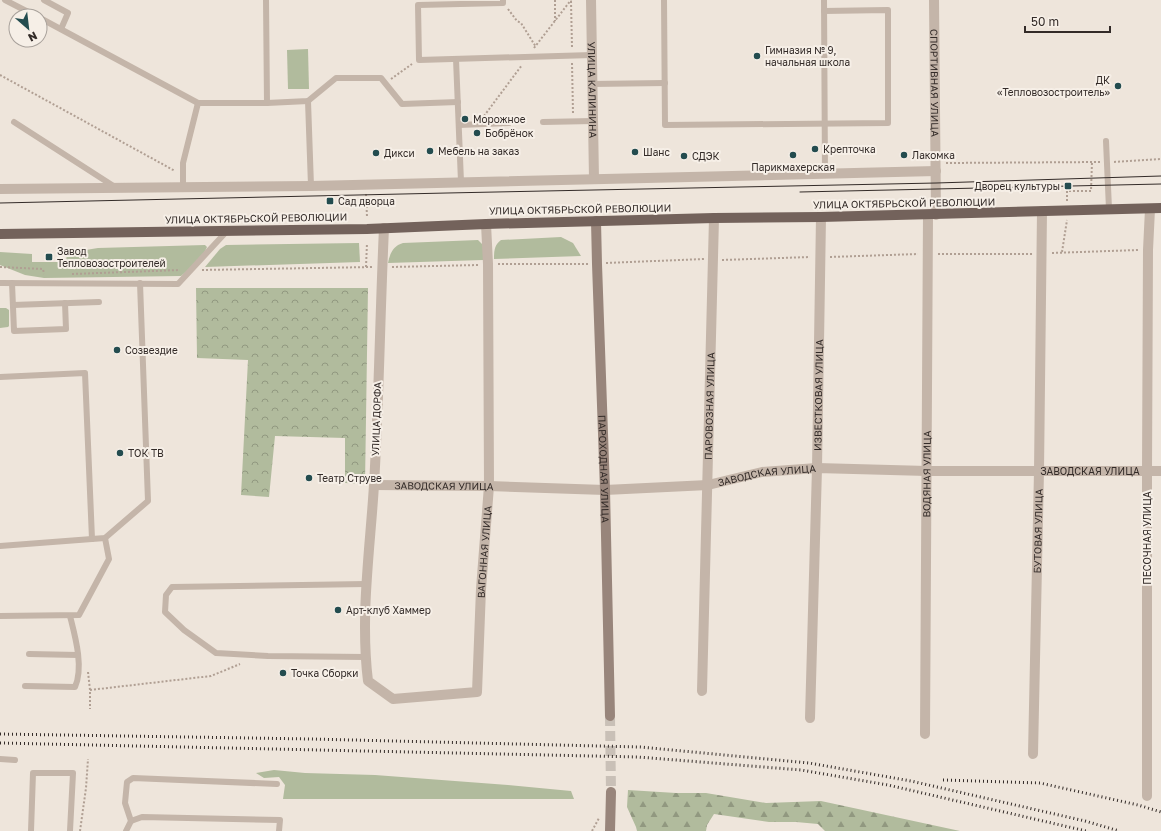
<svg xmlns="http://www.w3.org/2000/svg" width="1161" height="831" viewBox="0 0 1161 831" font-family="'Golos Text',sans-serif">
<defs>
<pattern id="forest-firs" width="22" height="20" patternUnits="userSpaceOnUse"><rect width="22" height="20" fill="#b1bb9d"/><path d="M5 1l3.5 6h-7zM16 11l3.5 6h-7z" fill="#919880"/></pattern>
<pattern id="park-crowns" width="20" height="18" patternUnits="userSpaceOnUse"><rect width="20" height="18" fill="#b1bb9d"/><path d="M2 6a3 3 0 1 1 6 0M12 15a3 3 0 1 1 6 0" fill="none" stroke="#919880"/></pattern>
</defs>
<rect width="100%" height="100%" fill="#eee5db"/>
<g fill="#b1bb9d">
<polygon points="308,49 309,89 288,89 287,50"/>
<path d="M561,237L573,243L581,256L494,259C494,252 494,245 501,240Z"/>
<path d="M478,240L483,245V260L388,263C390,253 393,246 403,243Z"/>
<polygon points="359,243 360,262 205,267 220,249 226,245"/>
<polygon points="205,245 207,247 201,259 181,276 44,278 25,275 0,265 0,252 32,254 32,262 66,262 67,253 98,248"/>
<polygon points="0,308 6,308 9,310 9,326 8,327 0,328"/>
<polygon points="274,770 305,773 375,775 508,785 571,791 574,799 283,799 285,785 279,777 264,778 256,773"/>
</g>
<polygon fill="url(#forest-firs)" points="628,790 676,793 706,793 766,803 821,801 960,831 825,831 818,824 796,822 769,822 714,814 707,825 706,831 637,831 636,827 627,807"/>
<polygon fill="url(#park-crowns)" points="196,288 368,288 365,484 345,483 345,438 275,436 269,497 241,495 248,360 197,358"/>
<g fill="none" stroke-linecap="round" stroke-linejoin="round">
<polyline stroke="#c9c0b7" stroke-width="10" stroke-dasharray="10 5" stroke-linecap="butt" points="610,716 611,792"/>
<g stroke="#b09f93" stroke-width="2" stroke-dasharray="2 2" stroke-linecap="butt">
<polyline points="555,0 555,21"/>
<polyline points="571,1 572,47"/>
<polyline points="508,9 517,21 521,23 536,47"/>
<polyline points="534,48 571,0"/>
<polyline points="572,63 573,113"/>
<polyline points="0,75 175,171"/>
<polyline points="391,79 412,64"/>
<polyline points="484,116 522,65"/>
<polyline points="1114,162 1161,159"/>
<polyline points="946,163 1100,162"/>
<polyline points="366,194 367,217"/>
<polyline points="1067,201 1067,191 1091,191 1092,162"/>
<polyline points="1062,252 1067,220"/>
<polyline points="1052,253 1138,250"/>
<polyline points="938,254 1032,254"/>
<polyline points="830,257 918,254"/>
<polyline points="722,260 810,257"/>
<polyline points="606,263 704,259"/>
<polyline points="498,264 588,264"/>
<polyline points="0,267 43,269 44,274"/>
<polyline points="366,267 367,243"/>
<polyline points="392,267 478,265"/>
<polyline points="202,270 372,267"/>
<polyline points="72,274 180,270"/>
<polyline points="88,672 90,690 90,709"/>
<polyline points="90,690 211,676 240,664"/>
<polyline points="80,831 86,788 88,759"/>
<polyline points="592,831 599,818"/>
</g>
<g stroke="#c4b5a9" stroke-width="6">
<polyline points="5,0 36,16"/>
<polyline points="44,0 68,13 61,29"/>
<polyline points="266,0 267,103"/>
<polyline points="503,0 503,3 418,5 419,60 592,55"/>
<polyline points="664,0 665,125 888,123 888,10 824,11"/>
<polyline points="824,0 825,174"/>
<polyline points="40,18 198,103 267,103 308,101 336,78 381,78 402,104 458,102"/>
<polyline points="456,59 461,182"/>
<polyline points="592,84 665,83"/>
<polyline points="308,101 311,186"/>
<polyline points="14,122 115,187"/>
<polyline points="543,122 593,121"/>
<polyline points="459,125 509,123"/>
<polyline points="1106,141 1109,209"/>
<polyline points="183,187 183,163 198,103"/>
<polyline points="0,283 178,284 227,231"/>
<polyline points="12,283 14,331 66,329 65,303"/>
<polyline points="13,305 99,302"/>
<polyline points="0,377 85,373 92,539"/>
<polyline points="0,546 105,538 148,501 140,283"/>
<polyline points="0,616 79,615 109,559 105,538"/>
<polyline points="29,654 78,655"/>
<polyline points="365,657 268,656 216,653 184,630 165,612 166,595 172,587 366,584"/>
<path d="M25,686L75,687C84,667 75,636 70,616"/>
<polyline points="0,759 15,760"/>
<polyline points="131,821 142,817 280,820 279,831"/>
<polyline points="31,831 33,773 73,773 70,831"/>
<polyline points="126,831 131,821 125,803 127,782 133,778 277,784"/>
</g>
<g stroke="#c4b5a9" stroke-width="10">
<path id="s1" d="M591,0L594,179"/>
<path id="s2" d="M934,0L936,215"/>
<polyline points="0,189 311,186 936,171"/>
<path id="s3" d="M384,228C380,314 379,400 374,485C370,550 360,616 368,681L393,699L477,692L481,589L489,486L488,264L486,224"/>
<path id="s4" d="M374,485L489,486L605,490L708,485L762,472L817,468L927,471H1161"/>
<path id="s5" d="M702,691L714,218"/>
<path id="s6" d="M810,718L817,468L821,217"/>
<path id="s7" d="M925,734L928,215"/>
<path id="s8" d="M1033,754L1039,471L1042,211"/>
<polyline points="1147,796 1147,471 1148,250 1150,209"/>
</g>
<g stroke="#98857b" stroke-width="10">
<path id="s9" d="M596,221L597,264L605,490L610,716"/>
<polyline points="610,831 611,792"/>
</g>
<polyline stroke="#73625b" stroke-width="10" points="0,234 367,229 486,224 714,218 821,217 1161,208"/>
<g stroke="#332b28" stroke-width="1">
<polyline points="800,192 1161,184"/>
<polyline points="0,203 447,193 936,183 1161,176"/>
</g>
<g stroke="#332b28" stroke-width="3" stroke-dasharray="1 3" stroke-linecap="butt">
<polyline points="0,734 311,739 640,747 809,763 911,781 1085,821 1119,831"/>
<polyline points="0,743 638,757 801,770 888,785 1086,831"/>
<polyline points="943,780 1040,783 1138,805 1161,812"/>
</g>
</g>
<g fill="#234c4f" stroke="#f6efe7" stroke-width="1.5">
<circle cx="757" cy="56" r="4"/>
<circle cx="1118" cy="86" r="4"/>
<circle cx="465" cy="119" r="4"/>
<circle cx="477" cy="133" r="4"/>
<circle cx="815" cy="149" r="4"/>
<circle cx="430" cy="151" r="4"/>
<circle cx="635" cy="152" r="4"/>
<circle cx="376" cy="153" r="4"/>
<circle cx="793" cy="155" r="4"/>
<circle cx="904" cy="155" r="4"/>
<circle cx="684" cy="156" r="4"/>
<rect x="1064" y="182" width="8" height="8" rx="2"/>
<rect x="326" y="197" width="8" height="8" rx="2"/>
<rect x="45" y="253" width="8" height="8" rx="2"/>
<circle cx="117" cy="350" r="4"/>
<circle cx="120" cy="453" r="4"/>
<circle cx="309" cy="478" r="4"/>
<circle cx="338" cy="610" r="4"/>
<circle cx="283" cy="673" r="4"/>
</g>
<g text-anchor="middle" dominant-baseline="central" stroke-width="4" stroke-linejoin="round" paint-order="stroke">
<g font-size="10" fill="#332b28" stroke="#f6efe7" text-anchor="start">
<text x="765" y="50">Гимназия № 9,<tspan x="765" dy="12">начальная школа</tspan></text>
<text x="1110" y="80" text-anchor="end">ДК<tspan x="1110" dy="12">«Тепловозостроитель»</tspan></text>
<text x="473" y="119">Морожное</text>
<text x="485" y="133">Бобрёнок</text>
<text x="823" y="149">Крепточка</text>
<text x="438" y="151">Мебель на заказ</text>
<text x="643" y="152">Шанс</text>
<text x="384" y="153">Дикси</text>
<text x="912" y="155">Лакомка</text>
<text x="692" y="156">СДЭК</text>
<text x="793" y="167" text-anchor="middle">Парикмахерская</text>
<text x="1060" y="186" text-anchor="end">Дворец культуры</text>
<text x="338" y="201">Сад дворца</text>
<text x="57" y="251">Завод<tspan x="57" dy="12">Тепловозостроителей</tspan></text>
<text x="125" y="350">Созвездие</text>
<text x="128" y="453">ТОК ТВ</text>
<text x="317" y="478">Театр Струве</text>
<text x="346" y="610">Арт-клуб Хаммер</text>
<text x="291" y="673">Точка Сборки</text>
</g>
<g font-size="10" fill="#332b28" stroke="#f6efe7">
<text stroke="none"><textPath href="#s2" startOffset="83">СПОРТИВНАЯ УЛИЦА</textPath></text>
<text stroke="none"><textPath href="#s1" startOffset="90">УЛИЦА КАЛИНИНА</textPath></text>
<text transform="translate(904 203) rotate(-1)">УЛИЦА ОКТЯБРЬСКОЙ РЕВОЛЮЦИИ</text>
<text transform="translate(580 209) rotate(-1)">УЛИЦА ОКТЯБРЬСКОЙ РЕВОЛЮЦИИ</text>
<text transform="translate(256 218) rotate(-1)">УЛИЦА ОКТЯБРЬСКОЙ РЕВОЛЮЦИИ</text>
<text stroke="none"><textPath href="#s6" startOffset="323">ИЗВЕСТКОВАЯ УЛИЦА</textPath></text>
<text stroke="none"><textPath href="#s5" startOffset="285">ПАРОВОЗНАЯ УЛИЦА</textPath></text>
<text transform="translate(376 419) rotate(-88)">УЛИЦА ДОРФА</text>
<text stroke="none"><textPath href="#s9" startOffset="248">ПАРОХОДНАЯ УЛИЦА</textPath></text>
<text stroke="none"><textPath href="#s4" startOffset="718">ЗАВОДСКАЯ УЛИЦА</textPath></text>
<text stroke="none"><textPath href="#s7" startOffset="260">ВОДЯНАЯ УЛИЦА</textPath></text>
<text stroke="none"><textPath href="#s4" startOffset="394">ЗАВОДСКАЯ УЛИЦА</textPath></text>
<text stroke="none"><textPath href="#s4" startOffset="70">ЗАВОДСКАЯ УЛИЦА</textPath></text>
<text stroke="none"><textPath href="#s8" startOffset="223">БУТОВАЯ УЛИЦА</textPath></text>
<text transform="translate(1147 538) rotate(-90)">ПЕСОЧНАЯ УЛИЦА</text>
<text stroke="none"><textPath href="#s3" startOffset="709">ВАГОННАЯ УЛИЦА</textPath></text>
</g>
</g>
<g transform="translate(28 28) rotate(152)"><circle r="19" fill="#f6efe7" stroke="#a8a19b"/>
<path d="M0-3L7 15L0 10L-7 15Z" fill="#234c4f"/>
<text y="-6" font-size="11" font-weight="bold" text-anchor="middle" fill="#332b28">N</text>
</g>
<path d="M1025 26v6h85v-6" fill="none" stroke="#332b28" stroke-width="2"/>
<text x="1031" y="26" font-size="12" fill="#332b28" stroke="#f6efe7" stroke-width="3" paint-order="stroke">50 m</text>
</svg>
